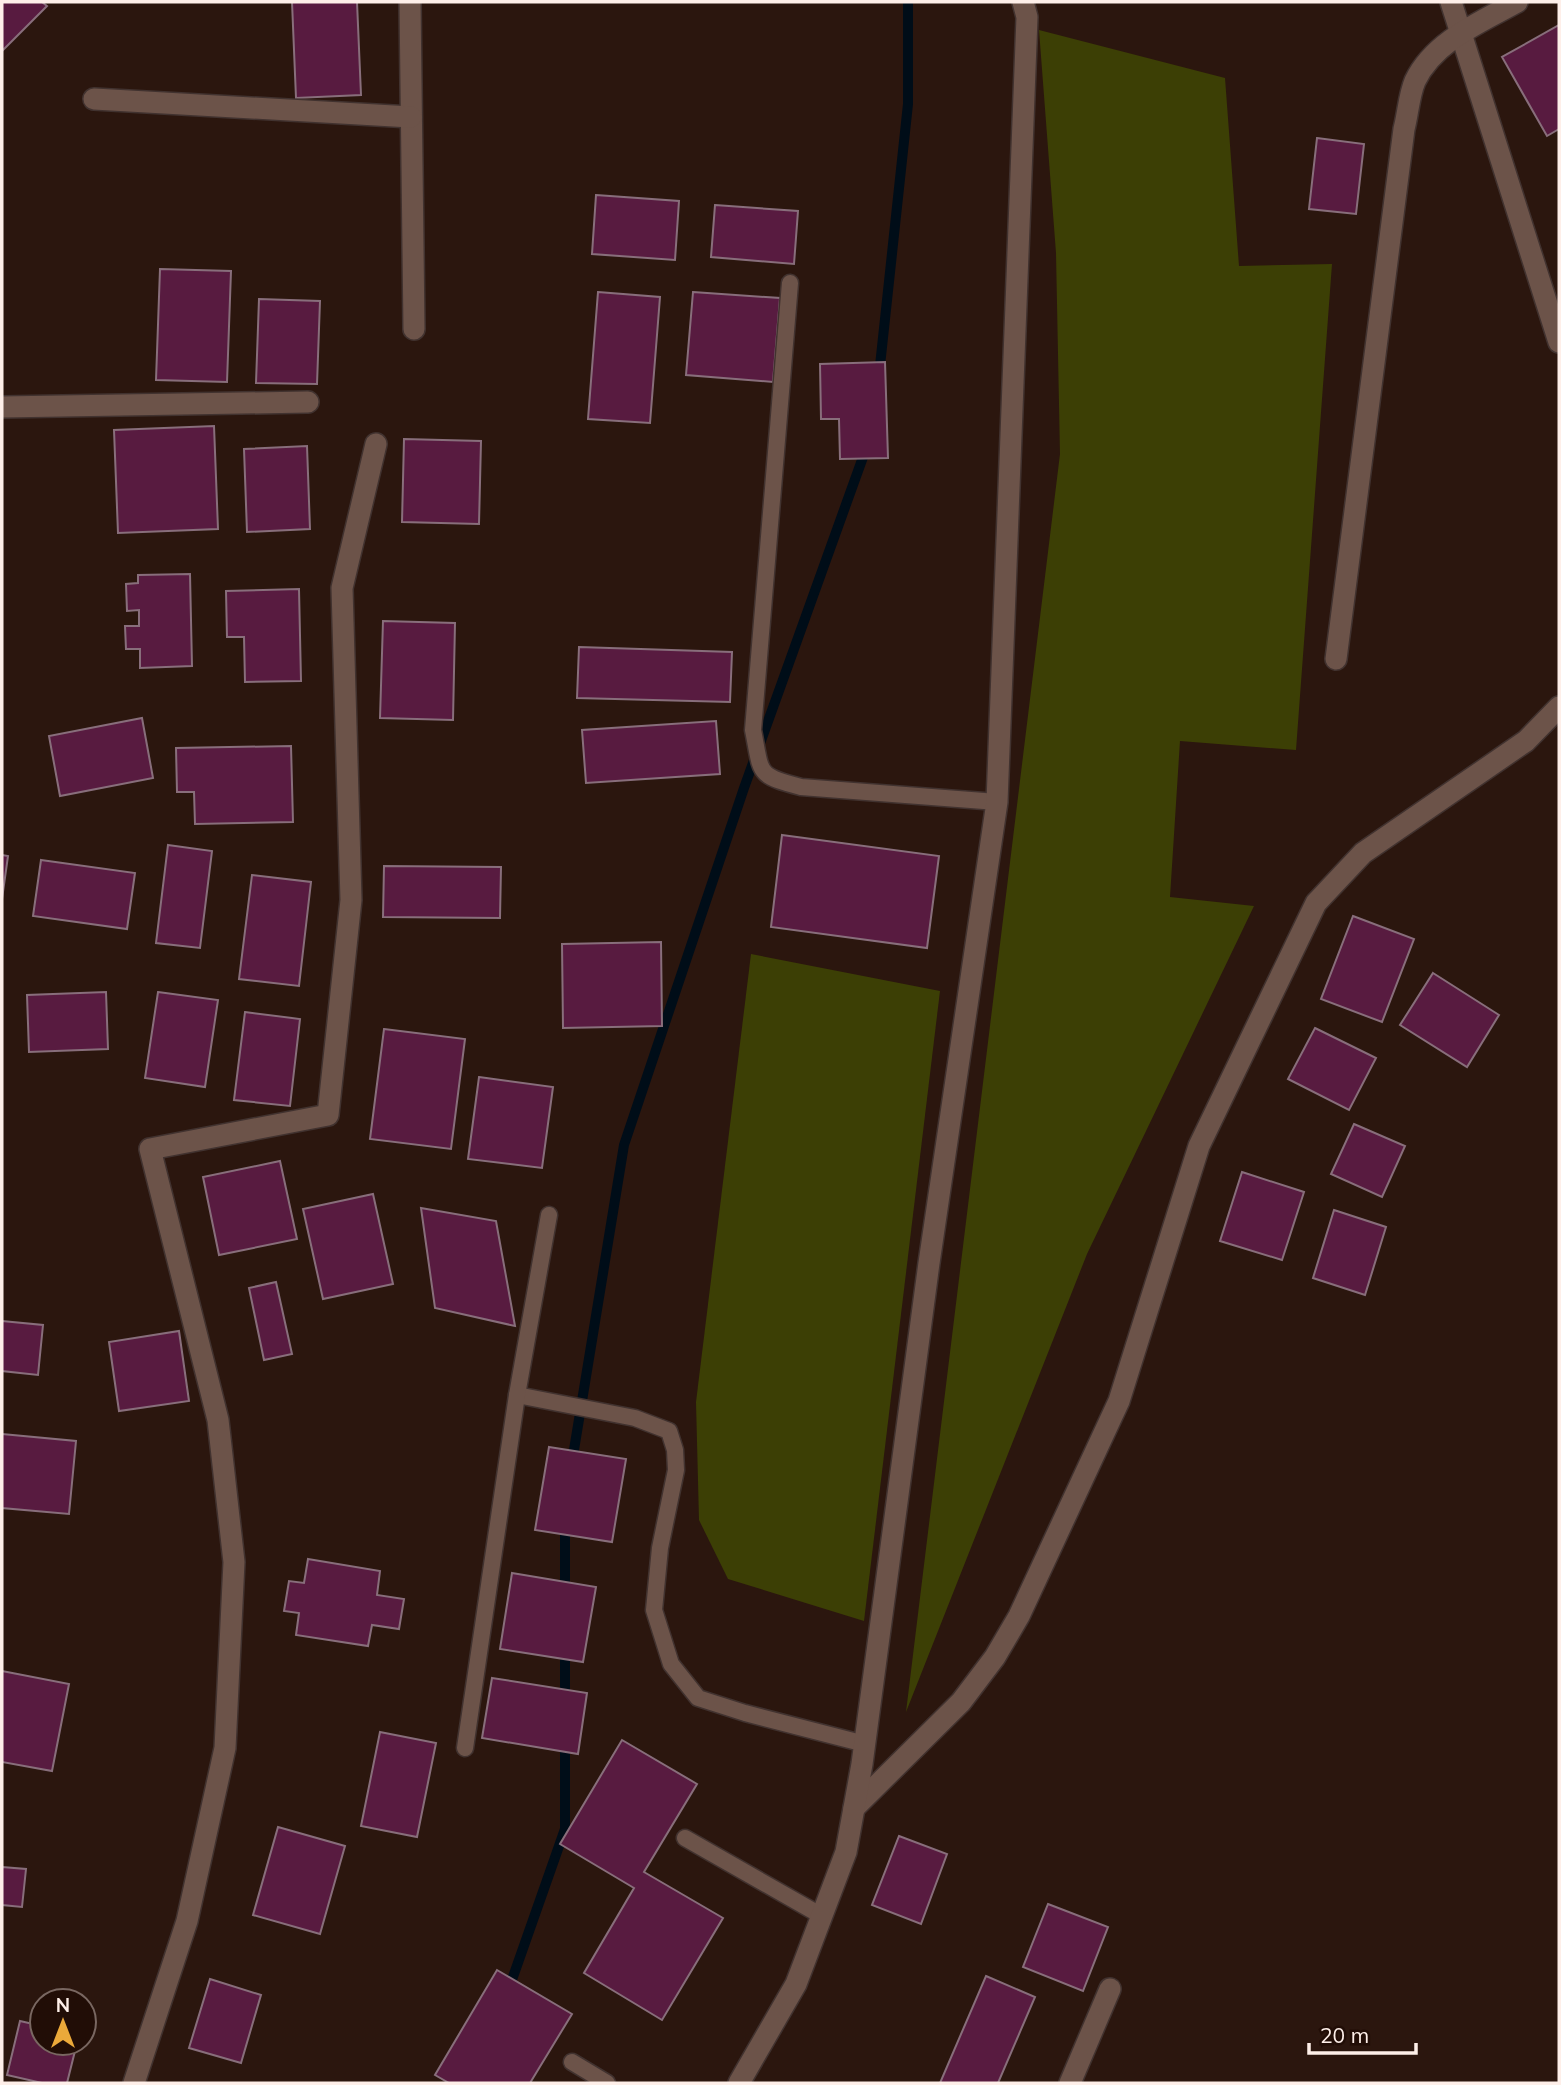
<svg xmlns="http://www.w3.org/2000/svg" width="1561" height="2085" viewBox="0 0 1561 2085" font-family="Mulish,sans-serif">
<rect width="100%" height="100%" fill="#2b160e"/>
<g fill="#3c3f05">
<polygon points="1039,30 1225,78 1239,266 1332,264 1296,750 1180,741 1170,897 1254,906 1087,1254 906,1712 1060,454 1056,253"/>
<polygon points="751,954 940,991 864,1621 728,1579 699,1520 696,1402"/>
</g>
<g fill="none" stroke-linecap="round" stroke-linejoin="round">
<g stroke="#000d18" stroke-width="10">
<polyline points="879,375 908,104 908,2"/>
<polyline points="572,1462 624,1145 744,788 867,446"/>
<polyline points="565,1520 565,1595"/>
<polyline points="565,1646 565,1703"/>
<polyline points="508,1991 565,1829 565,1741"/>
</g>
</g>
<g fill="#581b40" stroke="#886e7b" stroke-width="2">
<polygon points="2,2 42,2 47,6 2,51"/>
<polygon points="292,2 357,2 361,95 296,98"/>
<polygon points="1559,25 1559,129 1547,136 1502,57"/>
<polygon points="1317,138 1364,144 1356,214 1309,209"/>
<polygon points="596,195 679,201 675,260 592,254"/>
<polygon points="715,205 798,211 794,264 711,257"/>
<polygon points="160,269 231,271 227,382 156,380"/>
<polygon points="598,292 660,297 650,423 588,419"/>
<polygon points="693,292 780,298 773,382 686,375"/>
<polygon points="259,299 320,301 317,384 256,383"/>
<polygon points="885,362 888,458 840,459 839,419 821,419 820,364"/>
<polygon points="214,426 218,529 118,533 114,430"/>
<polygon points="404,439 481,441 479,524 402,522"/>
<polygon points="307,446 310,529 247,532 244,449"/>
<polygon points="190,574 192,666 140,668 140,649 126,649 125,626 139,626 139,610 127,611 126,584 138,583 138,575"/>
<polygon points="299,589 301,681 245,682 244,637 227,637 226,591"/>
<polygon points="383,621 455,623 453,720 380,718"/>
<polygon points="579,647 732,652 730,702 577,698"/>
<polygon points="142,718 153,778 60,796 49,736"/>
<polygon points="716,721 720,774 586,783 582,730"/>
<polygon points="291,746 293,822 195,824 194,792 177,792 176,748"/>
<polygon points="782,835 939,856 927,948 771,927"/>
<polygon points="168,845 212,851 200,948 156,943"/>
<polygon points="2,855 8,856 2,899"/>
<polygon points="41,860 135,873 127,929 33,916"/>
<polygon points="384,866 501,867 500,918 383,917"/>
<polygon points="252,875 311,882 299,986 239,979"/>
<polygon points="1353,916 1414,939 1382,1022 1321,999"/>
<polygon points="661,942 662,1026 563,1028 562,944"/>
<polygon points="1433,973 1499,1015 1467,1067 1400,1025"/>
<polygon points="106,992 108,1049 29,1052 27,995"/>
<polygon points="158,992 218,1000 205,1087 145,1078"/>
<polygon points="245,1012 300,1019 290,1106 234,1100"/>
<polygon points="1315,1028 1376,1058 1349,1110 1288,1079"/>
<polygon points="384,1029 465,1039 451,1149 370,1139"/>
<polygon points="479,1077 553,1087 542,1168 468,1159"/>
<polygon points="1354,1124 1405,1146 1382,1197 1331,1174"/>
<polygon points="280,1161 297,1239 219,1255 203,1177"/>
<polygon points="1242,1172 1304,1192 1282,1260 1220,1241"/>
<polygon points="373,1194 393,1284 323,1299 303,1209"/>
<polygon points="421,1208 496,1221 515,1326 435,1308"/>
<polygon points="1334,1210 1386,1227 1365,1295 1313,1278"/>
<polygon points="276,1282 292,1354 264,1360 249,1288"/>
<polygon points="2,1321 43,1325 38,1375 2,1371"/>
<polygon points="179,1331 189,1401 119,1411 109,1342"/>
<polygon points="2,1434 76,1441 69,1514 2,1508"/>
<polygon points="549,1447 626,1459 612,1542 535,1530"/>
<polygon points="308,1559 380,1571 377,1595 404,1599 399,1629 372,1625 368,1646 296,1635 299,1613 284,1611 289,1581 304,1583"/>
<polygon points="512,1573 596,1587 583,1662 500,1649"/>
<polygon points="2,1671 69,1684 52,1771 2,1762"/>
<polygon points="492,1678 587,1693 578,1754 482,1738"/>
<polygon points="380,1732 436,1743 417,1837 361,1826"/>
<polygon points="622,1740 697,1784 644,1872 723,1918 662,2020 584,1973 634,1888 560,1844"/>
<polygon points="278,1827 345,1846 320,1934 253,1915"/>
<polygon points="899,1836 947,1854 921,1924 872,1905"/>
<polygon points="2,1867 26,1869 22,1907 2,1905"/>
<polygon points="1048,1904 1108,1927 1083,1991 1023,1967"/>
<polygon points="497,1970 572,2014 530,2083 449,2083 435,2075"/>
<polygon points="986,1976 1035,1997 998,2083 940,2083"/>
<polygon points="210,1979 261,1995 241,2063 189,2048"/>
<polygon points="20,2021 42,2026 42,2043 77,2043 67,2083 42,2083 7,2075"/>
</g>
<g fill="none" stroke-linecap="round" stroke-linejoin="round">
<g stroke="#41322f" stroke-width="19">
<g id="lane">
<path d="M790,283L753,730C762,775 756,775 801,787L997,802"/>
<polyline points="517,1395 635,1418 669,1431 675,1450 676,1470 660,1548 654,1610 671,1664 698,1698 745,1713 865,1744"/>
<polyline points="465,1748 517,1395 549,1215"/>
<polyline points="685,1838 822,1916"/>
<polyline points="572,2062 607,2083"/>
</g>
</g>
<g stroke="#41322f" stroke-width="24">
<g id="street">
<polyline points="410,2 414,329"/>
<polyline points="1451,2 1559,342"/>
<polyline points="94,99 411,117"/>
<polyline points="2,407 308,402"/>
<path d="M1336,659L1404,129C1408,114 1409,95 1415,81C1434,41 1481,22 1517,2"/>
<polyline points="854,1808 961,1702 995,1657 1019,1616 1119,1401 1199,1146 1316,903 1363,853 1526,741 1559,707"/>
<polyline points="134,2083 187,1921 225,1748 234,1562 218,1420 150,1149 328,1115 351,900 342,588 376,444"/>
<polyline points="739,2083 796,1984 846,1852 862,1764 929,1263 997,802 1027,17 1023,2"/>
<polyline points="1070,2083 1110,1989"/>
</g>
</g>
<use href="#lane" stroke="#6c5349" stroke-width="16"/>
<use href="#street" stroke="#6c5349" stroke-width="21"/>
</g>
<rect width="1561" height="2085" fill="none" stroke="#feefe9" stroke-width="7"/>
<g transform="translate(63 2022)"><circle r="33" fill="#210d06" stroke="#796761" stroke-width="2"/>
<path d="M0-5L12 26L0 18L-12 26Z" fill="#eba93a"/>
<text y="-10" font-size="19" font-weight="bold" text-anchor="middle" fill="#feefe9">N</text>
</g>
<path d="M1309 2043v10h107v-10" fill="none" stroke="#feefe9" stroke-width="3.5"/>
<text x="1320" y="2043" font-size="21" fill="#feefe9" stroke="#210d06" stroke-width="5" paint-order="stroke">20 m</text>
</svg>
